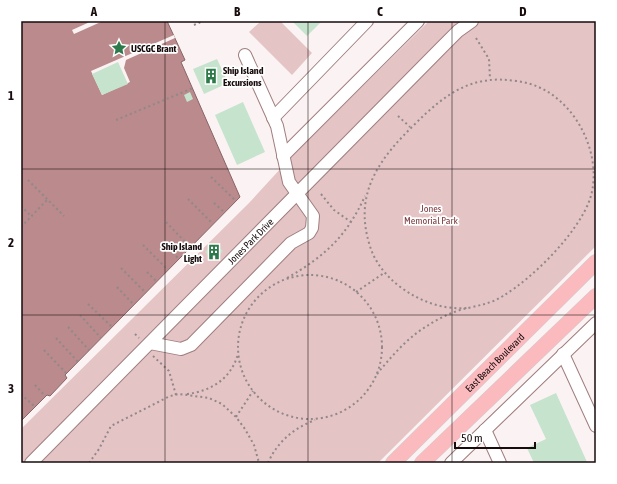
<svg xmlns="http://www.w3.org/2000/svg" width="617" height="484" viewBox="0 0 617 484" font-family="'Asap Condensed',sans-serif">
<rect width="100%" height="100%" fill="#fbf3f3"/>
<g fill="#e4c4c5">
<polygon points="261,21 280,21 312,53 292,75 249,32"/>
<polygon points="429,21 596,21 596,246 378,463 21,463 21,429 249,203 294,154"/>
</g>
<polygon fill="#ba8a8c" stroke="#896466" points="21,21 167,21 185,60 181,62 240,197 65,375 67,378 50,396 47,395 21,421"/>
<g fill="#fbf3f3">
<polygon points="92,21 103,21 74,34 72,30"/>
<polygon points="174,35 175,38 126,60 124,68 130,82 102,95 91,71"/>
</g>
<g fill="#c6e3cd">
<polygon points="292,21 322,21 307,36"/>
<polygon points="217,59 228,83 204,94 193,69"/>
<polygon points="118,62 128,84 102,95 92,74"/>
<polygon points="190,92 193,99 187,102 184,95"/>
<polygon points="243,102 265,152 237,165 215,115"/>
<polygon points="214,243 223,251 214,261 205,252"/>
<polygon points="556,393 587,462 584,463 534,463 527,448 546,439 530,405"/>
</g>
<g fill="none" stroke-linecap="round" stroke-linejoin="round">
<g stroke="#a07e7f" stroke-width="14">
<g id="minor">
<polyline points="273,118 367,21"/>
<polyline points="283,156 418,21"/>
<polyline points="150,343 181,349 191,345 291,243 309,233 312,228 313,216 289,182 277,126 245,55"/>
<polyline points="563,354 596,426"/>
<polyline points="485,430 500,463"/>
<path id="s1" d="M31,463L442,47L458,31L472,21"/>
<polyline points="451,463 596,323"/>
</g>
</g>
<g stroke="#d1cece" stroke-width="16">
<g id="major">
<path id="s2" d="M393,463L596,262"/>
<polyline points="422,463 596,296"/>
</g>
</g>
<g stroke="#928889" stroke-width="2" stroke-dasharray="2 3" stroke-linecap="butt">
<polyline points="194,25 203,21"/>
<polyline points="476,38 489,59 490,79"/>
<polyline points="398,116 410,127"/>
<polyline points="116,120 193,88"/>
<polyline points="211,177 236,201"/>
<polyline points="28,180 64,216"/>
<polyline points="321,194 334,210 351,222"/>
<polyline points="188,199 213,224"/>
<polyline points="214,203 225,213"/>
<polyline points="21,206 31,216"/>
<polyline points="166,222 190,247"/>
<polyline points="21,227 48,199"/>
<polyline points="143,245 168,270"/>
<polyline points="169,249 179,259"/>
<polyline points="121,268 146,293"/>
<polyline points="147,272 157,282"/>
<circle cx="310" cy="347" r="72"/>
<path d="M287,278C324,257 347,236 365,196"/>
<polyline points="117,287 134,305"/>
<polyline points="356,292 384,273"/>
<polyline points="88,304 112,327"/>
<polyline points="80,315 101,338"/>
<polyline points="68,327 89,350"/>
<polyline points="135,334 139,338"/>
<polyline points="56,338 78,362"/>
<polyline points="44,350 66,373"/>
<polyline points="153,356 169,371 176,395"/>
<path d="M377,374C391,357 407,338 427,326C439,318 454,311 468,308C481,305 492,303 503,296C534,277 578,233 590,199C601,165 586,124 560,101C548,90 533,83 516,81C472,74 445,94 415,124C380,158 354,192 369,243C374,261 384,274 399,286C419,301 442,310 467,308"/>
<polyline points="35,385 45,396"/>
<polyline points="21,394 35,407"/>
<path d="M187,394C211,391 231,379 238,354"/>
<polyline points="21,416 24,418"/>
<polyline points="236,417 253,391"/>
<polyline points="89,463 99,449 111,426 170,396 179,394 209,398 222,404 236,417 245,429 254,445 259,463"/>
<path d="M268,463C277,442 294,428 315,420"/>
</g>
<use href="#minor" stroke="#fff" stroke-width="12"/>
<use href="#major" stroke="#fababe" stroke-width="15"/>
</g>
<path fill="none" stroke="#170b0c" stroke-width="1" stroke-opacity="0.55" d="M165,21V463M308,21V463M452,21V463M21,169H596M21,315H596"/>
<defs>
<g id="sight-bare" transform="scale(1.2)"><path d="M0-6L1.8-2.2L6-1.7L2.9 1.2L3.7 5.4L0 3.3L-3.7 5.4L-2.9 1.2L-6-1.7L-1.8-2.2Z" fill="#2c7949" stroke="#fff" stroke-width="2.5" paint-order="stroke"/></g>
<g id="building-bare" transform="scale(1.2)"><path d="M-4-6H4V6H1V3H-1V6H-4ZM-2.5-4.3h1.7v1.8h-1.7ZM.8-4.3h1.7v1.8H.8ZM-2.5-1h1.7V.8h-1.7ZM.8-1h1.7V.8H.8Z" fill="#2c7949" stroke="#fff" stroke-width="2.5" paint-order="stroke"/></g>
</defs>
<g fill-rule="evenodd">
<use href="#sight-bare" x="119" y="48"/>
<use href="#building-bare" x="211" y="76"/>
<use href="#building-bare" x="214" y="252"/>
</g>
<g text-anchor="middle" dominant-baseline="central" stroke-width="3.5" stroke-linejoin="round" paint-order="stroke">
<g font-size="10" font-weight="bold" fill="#170b0c" stroke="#fff" text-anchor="start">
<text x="131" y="48">USCGC Brant</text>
<text x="223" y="70">Ship Island<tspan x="223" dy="12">Excursions</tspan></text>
<text x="202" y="246" text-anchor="end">Ship Island<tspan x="202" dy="12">Light</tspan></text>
</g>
<g font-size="10" fill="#7a3b3f" stroke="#fff">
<text x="431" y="208">Jones<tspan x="431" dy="12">Memorial Park</tspan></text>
</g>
<g font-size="10" fill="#170b0c" stroke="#fff">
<text stroke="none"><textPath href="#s1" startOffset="312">Jones Park Drive</textPath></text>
<text stroke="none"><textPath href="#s2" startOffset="143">East Beach Boulevard</textPath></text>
</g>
</g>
<rect width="617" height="484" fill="none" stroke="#ffffff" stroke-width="44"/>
<path d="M455 442v6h80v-6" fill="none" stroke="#170b0c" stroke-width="2"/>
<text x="461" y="442" font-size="12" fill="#170b0c" stroke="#ffffff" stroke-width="3" paint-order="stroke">50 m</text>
<rect x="22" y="22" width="573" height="440" fill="none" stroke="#170b0c" stroke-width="1.5"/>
<g font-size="13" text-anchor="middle" font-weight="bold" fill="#170b0c">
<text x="94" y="16">A</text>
<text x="237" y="16">B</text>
<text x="380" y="16">C</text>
<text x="523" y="16">D</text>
<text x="11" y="100">1</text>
<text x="11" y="247">2</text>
<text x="11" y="393">3</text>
</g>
</svg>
